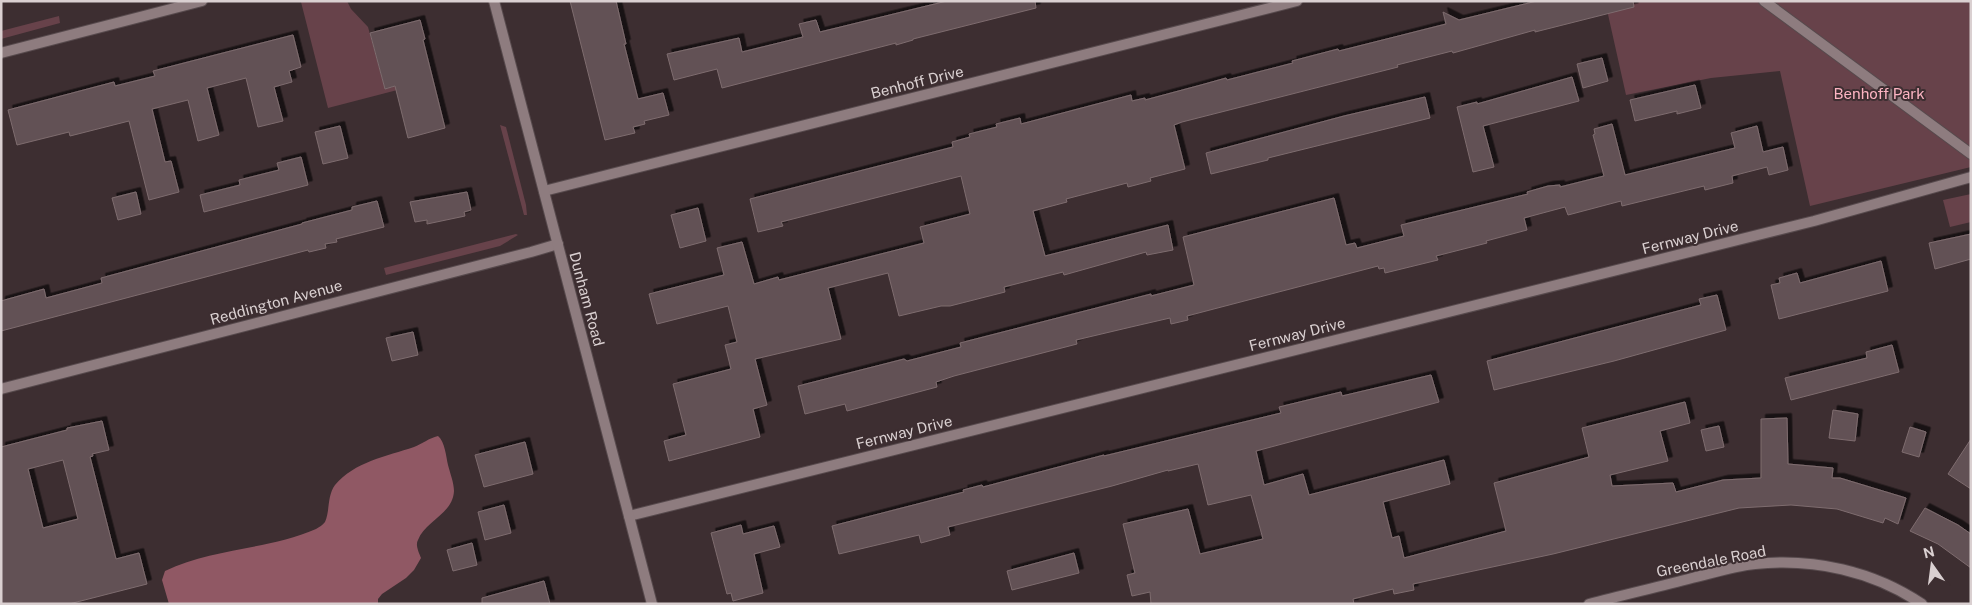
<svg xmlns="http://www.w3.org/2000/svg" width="1972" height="605" viewBox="0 0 1972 605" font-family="'Public Sans',sans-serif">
<defs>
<filter id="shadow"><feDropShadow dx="4.5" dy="-4.5" stdDeviation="0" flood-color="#0009"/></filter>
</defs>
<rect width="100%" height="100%" fill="#3d2e31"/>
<g fill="#67424a">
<polygon points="347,1 351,9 368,27 385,89 432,77 432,81 328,108 301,2"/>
<polygon points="1605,1 1971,1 1971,167 1810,206 1780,71 1711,78 1626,95"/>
<polygon points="59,16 60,23 1,39 1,31"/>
<polygon points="500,125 506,127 526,205 527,215 524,215"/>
<polygon points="1971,194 1971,222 1950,227 1943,200"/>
<polygon points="516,234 518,235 500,246 386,275 384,268"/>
</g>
<path fill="#905864" d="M438,436C445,442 446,456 448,465C450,473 454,483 454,491C453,514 425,521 418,540C415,545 419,553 421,558L414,570L406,578L382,594L378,599V604H169L162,580L165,571C212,548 268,550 316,529C319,527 323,525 325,522C330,511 327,496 335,485C354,462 387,456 414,447C422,444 429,438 438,436Z"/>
<g fill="#625154" stroke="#7e6c6f" fill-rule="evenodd" filter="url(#shadow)">
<polygon points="570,1 616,1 626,44 624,44 638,99 663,93 669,115 644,121 645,124 633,127 635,133 605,140"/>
<polygon points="947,1 1035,1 1036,8 913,39 913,40 896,45 896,43 722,88 717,69 674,80 667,54 739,38 742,52 803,37 799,24 816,20 820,32"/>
<polygon points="1537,1 1633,1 1634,7 1535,32 1535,30 1453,53 1452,51 1397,65 1398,67 1182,122 1174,125 1185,169 1150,178 1151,181 1128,187 1127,183 1066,199 1067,202 1033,211 1045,256 1168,225 1173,250 1147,255 1146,252 1064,275 1063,272 1004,287 1005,292 950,306 941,306 899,316 888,273 828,288 841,339 755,359 767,405 753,409 760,437 669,461 664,441 686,435 673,384 731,369 725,345 737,342 728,306 657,324 649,294 724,275 717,248 742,242 754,284 778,277 779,280 924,243 920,227 970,214 961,176 781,222 783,226 758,232 750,199 953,147 952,142 970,137 969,134 997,127 996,124 1020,118 1021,124 1131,95 1132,101 1145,98 1145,100 1201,85 1226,78 1227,80 1293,63 1292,61 1338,49 1339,51 1446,24 1443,12 1459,20"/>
<polygon points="420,20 425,39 423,40 445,128 408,138 395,86 385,89 370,33"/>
<polygon points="293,35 301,67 289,71 292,82 274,87 283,121 258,127 246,78 207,88 219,135 198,141 188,100 152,109 165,162 171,161 179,192 149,200 129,121 70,136 69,132 17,145 8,110 114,82 115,86 155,76 153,71"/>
<polygon points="1602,58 1608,81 1583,88 1577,64"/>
<polygon points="1572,77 1579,101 1483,126 1494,167 1473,172 1457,107 1477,102 1477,104"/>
<polygon points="1695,85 1701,108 1677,114 1677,111 1635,121 1630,100"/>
<polygon points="1425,97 1430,118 1268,158 1268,160 1211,174 1206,153 1344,116"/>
<polygon points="1612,124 1625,175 1735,148 1731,133 1757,126 1763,152 1783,147 1788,170 1769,175 1767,167 1732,176 1733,183 1705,190 1704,186 1622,206 1621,201 1568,215 1565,207 1524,218 1527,230 1486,241 1487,243 1436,256 1438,260 1385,273 1384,268 1379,269 1378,266 1187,316 1188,320 1171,324 1170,318 1131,327 1076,340 1077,344 954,376 936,382 937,387 847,411 845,404 805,414 798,386 904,359 907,361 961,347 960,343 1151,294 1151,296 1194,285 1183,237 1334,198 1346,245 1355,243 1357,248 1404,236 1401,225 1528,194 1527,192 1548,186 1560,185 1560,187 1604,176 1593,135 1595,134 1594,129"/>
<polygon points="340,126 348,158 323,164 315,132"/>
<polygon points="301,157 308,185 204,212 200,195 240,185 239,180 279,170 277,163"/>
<polygon points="136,192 141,214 118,220 112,198"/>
<polygon points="467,192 471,210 464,212 465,216 427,224 427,220 415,222 410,202"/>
<polygon points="377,201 384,227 336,239 337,242 325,244 326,248 309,252 308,250 1,331 1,301 44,289 46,298 102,283 101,278 302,224 302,223 352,210 352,207"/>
<polygon points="698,208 706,241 680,248 671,215"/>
<polygon points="1971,234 1971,259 1935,269 1929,243"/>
<polygon points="1881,261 1888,291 1779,319 1771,285 1780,283 1779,278 1797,273 1800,283"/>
<polygon points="1717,295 1726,330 1614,361 1494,390 1487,361 1701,305 1699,299"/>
<polygon points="413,332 418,355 392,361 386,338"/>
<polygon points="1892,345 1899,372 1791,400 1785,378 1867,358 1866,352"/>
<polygon points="1431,375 1439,402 1256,451 1264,485 1303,474 1309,495 1444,460 1450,484 1383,502 1392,538 1399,536 1404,558 1506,531 1494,483 1589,457 1582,428 1685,402 1690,423 1660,431 1668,461 1610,475 1612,486 1673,483 1676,492 1723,480 1761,478 1761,419 1787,418 1788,464 1833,468 1832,478 1840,478 1906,498 1898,524 1885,518 1883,523 1837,509 1791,505 1739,508 1553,554 1413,584 1414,590 1394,594 1393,589 1353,599 1354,604 1151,604 1150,592 1132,596 1127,575 1135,573 1123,524 1188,509 1200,554 1263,539 1251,495 1208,505 1198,464 1168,471 1168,470 1112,486 948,527 950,535 921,543 919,535 839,554 832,526 964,492 963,490 982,485 983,487 1104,455 1104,456 1281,413 1279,407 1341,392 1342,396"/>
<polygon points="1833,410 1858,414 1855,441 1829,438"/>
<path d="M102,421L109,450L92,454L93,456L90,457L116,559L139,553L147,584L69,604H1V447L67,430V428ZM63,460L78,519L43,528L28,469Z"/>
<polygon points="1719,426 1724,447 1706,451 1701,430"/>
<polygon points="1910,427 1926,432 1919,457 1902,452"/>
<polygon points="1971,439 1971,489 1948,474"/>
<polygon points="525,442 533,474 484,487 475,455"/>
<polygon points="504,505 511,533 485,540 478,512"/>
<polygon points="1925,508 1958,525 1971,534 1971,568 1938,544 1910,531"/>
<polygon points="741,525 743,534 774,526 780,547 754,554 763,593 733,601 731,593 727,594 711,533"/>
<polygon points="472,543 477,565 453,571 447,550"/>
<polygon points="1074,553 1079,573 1012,590 1007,571"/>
<polygon points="544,581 550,604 482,604 482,598"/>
</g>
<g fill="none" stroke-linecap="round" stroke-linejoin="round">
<g stroke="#574a4d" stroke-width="12">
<g id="minor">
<polyline points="1764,1 1971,154"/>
<polyline points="1,53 202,1"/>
<polyline points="544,191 1297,1"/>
<polyline points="1,389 531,252 558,244"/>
<polyline points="629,516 1814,221 1971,177"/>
<path d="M1589,604C1623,595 1658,587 1692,578C1713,573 1734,566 1755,564C1814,558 1873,571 1922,604"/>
</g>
</g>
<g stroke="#574a4d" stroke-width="12">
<polyline id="tertiary" points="494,1 652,604"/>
</g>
<use href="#minor" stroke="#8e7c7f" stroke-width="10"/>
<use href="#tertiary" stroke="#8e7c7f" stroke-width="10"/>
</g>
<g text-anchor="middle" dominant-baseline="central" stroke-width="4" stroke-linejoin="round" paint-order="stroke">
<g font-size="15" fill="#dad0d1" stroke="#3d2e31">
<text transform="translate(917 82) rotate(-14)">Benhoff Drive</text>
<text transform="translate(1690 237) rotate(-14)">Fernway Drive</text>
<text transform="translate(587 299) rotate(75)">Dunham Road</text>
<text transform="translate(276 302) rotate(-15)">Reddington Avenue</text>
<text transform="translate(1297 334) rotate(-14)">Fernway Drive</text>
<text transform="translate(904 432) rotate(-14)">Fernway Drive</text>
<text transform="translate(1711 561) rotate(-11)">Greendale Road</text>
</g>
<g font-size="15" fill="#fcb4c2" stroke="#3d2e31">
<text x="1879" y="93">Benhoff Park</text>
</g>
</g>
<rect width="1972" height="605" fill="none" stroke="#dad0d1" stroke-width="5"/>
<g transform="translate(1932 565) rotate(346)" stroke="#3d2e31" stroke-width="4" paint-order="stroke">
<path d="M0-4L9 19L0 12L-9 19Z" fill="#dad0d1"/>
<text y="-8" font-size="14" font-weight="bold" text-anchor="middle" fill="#dad0d1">N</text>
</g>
</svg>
